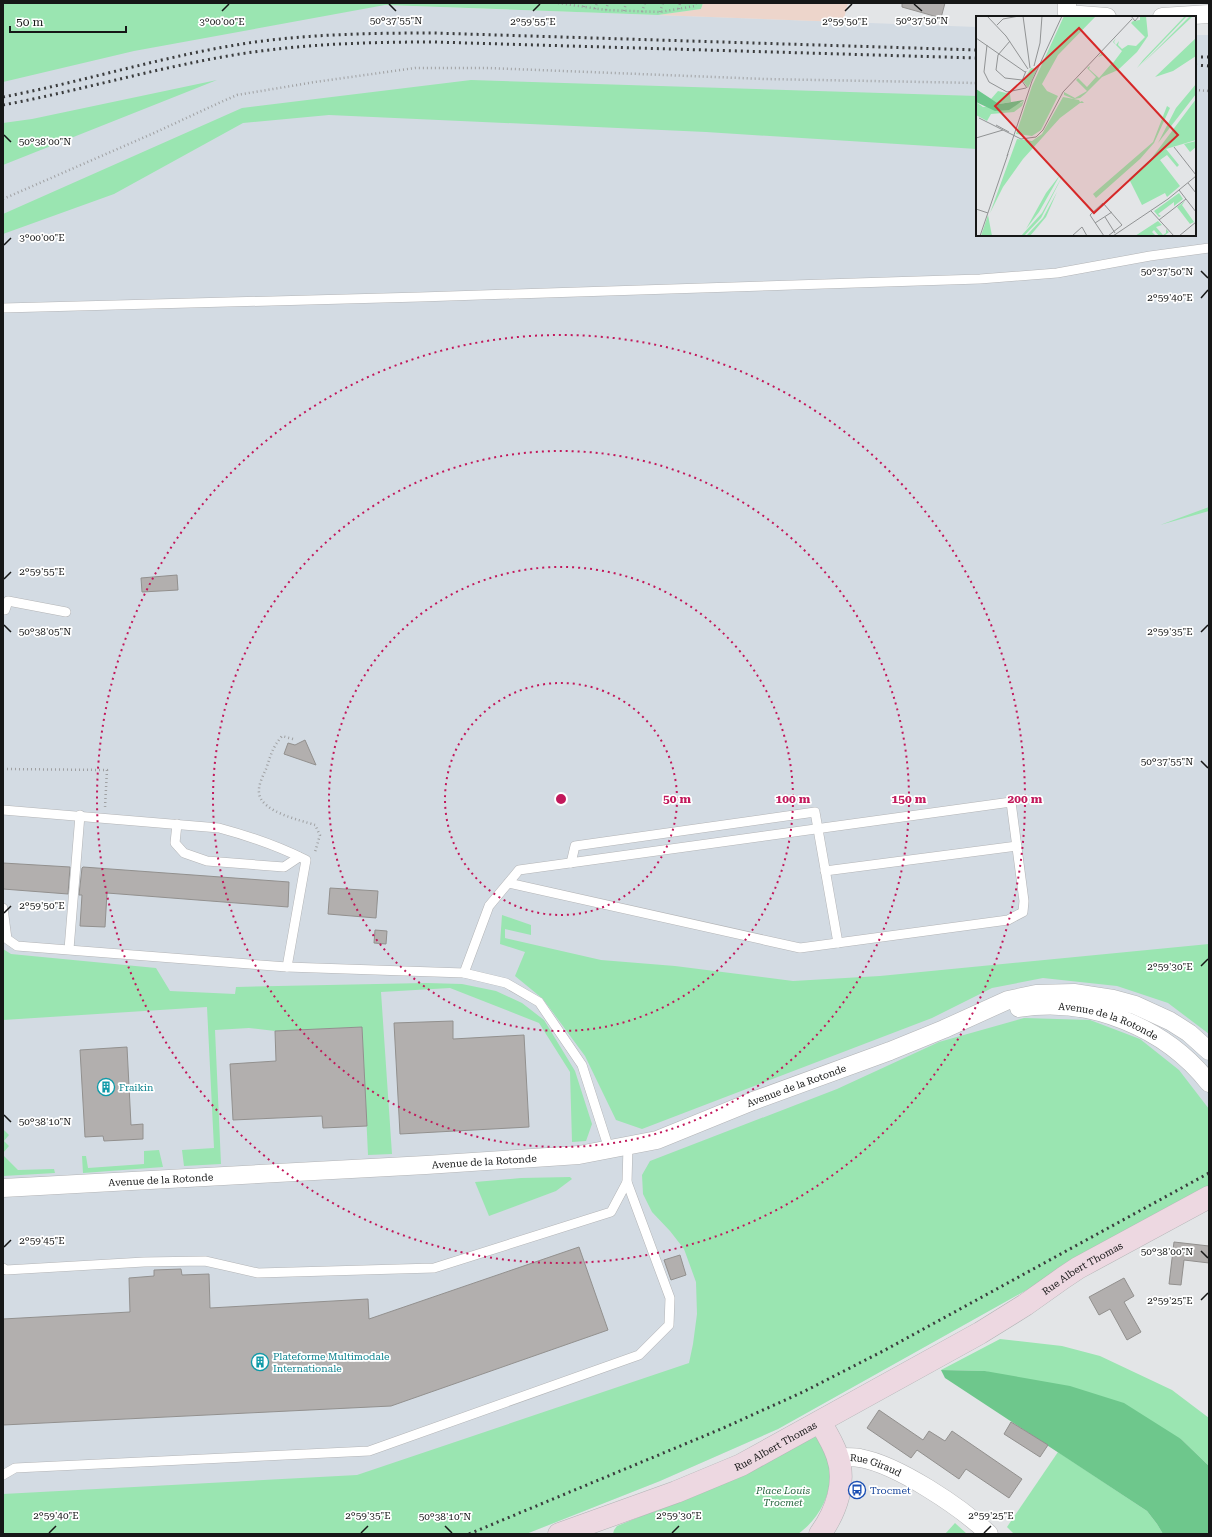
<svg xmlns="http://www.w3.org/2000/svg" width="1212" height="1537" viewBox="0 0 1212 1537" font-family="'Roboto Serif',serif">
<rect width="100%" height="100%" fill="#e3e5e7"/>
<polygon fill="#d3dbe3" points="3,3 385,3 385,5 977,27 977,235 1195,235 1195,35 1209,35 1209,1188 778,1429 660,1481 526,1534 3,1534"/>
<polygon fill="#edd5cb" points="703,3 848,3 843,22 658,15 701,9"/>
<g fill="#9ae5b1">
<polygon points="3,3 703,3 701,9 658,15 385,5 134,51 3,82"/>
<polygon points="217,80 3,165 3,123 32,119"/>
<polygon points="471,80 977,96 977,149 706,132 329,115 243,123 114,194 3,234 3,214 242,108"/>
<polygon points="1209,507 1209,511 1160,525"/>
<polygon points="502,915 531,925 531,935 505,929 505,938 601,960 675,966 793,981 880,976 1209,944 1209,1034 1168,1003 1117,986 1043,978 992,988 932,1018 642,1129 616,1120 585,1056 543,999 515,976 525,952 500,944"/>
<polygon points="3,949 11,954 156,968 170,991 235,994 236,987 426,983 462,984 496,991 522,1003 544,1020 575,1071 592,1124 586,1141 572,1142 570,1072 539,1023 450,988 381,992 392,1154 368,1155 362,1027 275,1031 249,1028 215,1030 221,1164 184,1166 182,1150 214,1148 207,1007 3,1020"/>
<polygon points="1024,1018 1090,1020 1140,1039 1179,1070 1209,1109 1209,1188 778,1429 660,1481 526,1534 3,1534 3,1494 357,1475 689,1363 693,1344 697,1314 696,1282 684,1249 670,1231 652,1212 643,1194 642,1175 650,1161 837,1089 939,1042"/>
<polygon points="3,1129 9,1135 4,1141 9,1146 3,1153"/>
<polygon points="159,1150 163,1167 83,1173 82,1156 86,1156 88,1168 144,1164 144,1151"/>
<polygon points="3,1155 18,1170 54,1169 55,1173 3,1176"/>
<polygon points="570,1177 572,1179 556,1191 489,1216 475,1182 521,1178"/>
<polygon points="1000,1339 1062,1346 1100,1356 1172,1390 1209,1418 1209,1466 1181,1439 985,1371 941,1370"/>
<path d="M813,1436L822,1440C824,1449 828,1458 829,1467C834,1493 818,1520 798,1534H613L614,1530L617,1526L716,1486Z"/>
<polygon points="1058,1452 1147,1511 1157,1524 1163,1534 1014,1534 1007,1527"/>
<polygon points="955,1523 967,1534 945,1534"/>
</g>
<polygon fill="#6ec78c" points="941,1370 985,1371 1070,1386 1124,1403 1181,1439 1209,1466 1209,1534 1163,1534 1157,1524 1147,1511 945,1378"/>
<g fill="#b2afae" stroke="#92908e">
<polygon points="902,3 945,3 941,18 902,7"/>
<polygon points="177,575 178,590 142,592 141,578"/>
<polygon points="305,740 316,765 284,754 288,743 295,745"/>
<polygon points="3,863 70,867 68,894 3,889"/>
<polygon points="83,867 289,882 288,907 107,893 105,927 80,926 82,895 79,895 82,868"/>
<polygon points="330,888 378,891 376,918 328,914"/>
<polygon points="375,930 387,931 386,944 374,943"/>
<polygon points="453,1021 453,1039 524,1035 529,1127 400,1134 394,1023"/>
<polygon points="362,1027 367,1126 323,1128 322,1116 233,1120 230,1064 276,1061 275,1031"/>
<polygon points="127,1047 131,1125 143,1124 143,1139 104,1141 103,1136 85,1137 80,1050"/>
<polygon points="1174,1242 1209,1246 1209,1263 1184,1260 1181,1285 1169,1284"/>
<polygon points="579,1247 608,1330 391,1406 3,1425 3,1319 130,1312 129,1278 154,1276 154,1270 181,1269 182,1275 209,1274 210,1308 368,1299 369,1319"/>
<polygon points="680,1255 686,1275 671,1280 664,1260"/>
<polygon points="1124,1278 1134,1296 1124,1302 1141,1332 1127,1340 1110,1309 1099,1315 1089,1297"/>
<polygon points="879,1410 923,1440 929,1431 945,1441 952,1431 1022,1479 1009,1498 966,1469 959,1479 917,1450 911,1458 867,1428"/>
<polygon points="1011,1422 1048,1445 1040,1457 1004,1434"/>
</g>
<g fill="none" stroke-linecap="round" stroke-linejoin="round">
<g stroke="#b3b4b6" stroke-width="10">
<g id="lane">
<polyline points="3,308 420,297 980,279 1057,273 1150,256 1209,248"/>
<polyline points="5,610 8,601 66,612"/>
<path d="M3,810L219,828C249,836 278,846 306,860L287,967"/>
<polyline points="177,824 175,843 184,853 207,861 284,867 299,857"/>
<polyline points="571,863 575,846 815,812 838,943"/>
<polyline points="825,871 1017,846"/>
<polyline points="3,908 7,939 17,946 287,967 464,973 506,983 539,1002 582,1065 609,1149"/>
<polyline points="69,949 80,815"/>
<polyline points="464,973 489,906 519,870 1011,802 1024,901 1023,912 1008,920 800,948 508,883"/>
<polyline points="3,1268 6,1270 144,1262 205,1261 258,1273 434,1268 611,1212 627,1182"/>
<polyline points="3,1475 15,1468 369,1451 639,1355 669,1325 670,1298 627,1182 628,1146"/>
</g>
</g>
<g stroke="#b3b4b6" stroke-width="19">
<g id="street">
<polyline points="1067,3 1067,14 1107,17"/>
<polyline points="1162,17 1209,14"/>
<path id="s1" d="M1019,1008C1090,996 1166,1028 1209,1083"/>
<path id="s2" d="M3,1188L426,1165L579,1155L657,1140L753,1101L890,1051L944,1029L1008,1000L1036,994L1074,993L1113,999L1135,1005L1170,1021L1189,1033L1209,1051"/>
<path id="s3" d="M838,1457C845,1457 853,1457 860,1458C898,1465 961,1507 989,1534"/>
</g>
</g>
<g stroke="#b3b4b6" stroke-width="23">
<g id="secondary">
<path d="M820,1422C826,1432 833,1443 837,1455C847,1482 836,1512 820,1534"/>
<path id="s4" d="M559,1534L676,1492L741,1465L980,1333L1025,1305L1063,1278L1078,1268L1209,1197"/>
</g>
</g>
<g stroke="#9fa0a2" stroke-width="2.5" stroke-dasharray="1 3" stroke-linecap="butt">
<polyline points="558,3 606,10 660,12 695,6 696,3"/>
<polyline points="584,7 585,3"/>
<polyline points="595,9 597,3"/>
<polyline points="679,9 680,3"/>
<polyline points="606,10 608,3"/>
<polyline points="624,11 626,3"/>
<polyline points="642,12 645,3"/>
<polyline points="660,12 663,3"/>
<polyline points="1195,90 1209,91"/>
<polyline points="3,199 154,133 221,102 237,95 315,82 415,68 488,68 765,79 977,83"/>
<path d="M293,739L282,736C272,748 271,755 266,769C263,776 258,785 259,793C261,812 300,820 315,825L320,835L315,852"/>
<polyline points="3,769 107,770 105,807"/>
</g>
<use href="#lane" stroke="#fff" stroke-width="9"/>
<use href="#street" stroke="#fff" stroke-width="18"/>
<use href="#secondary" stroke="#edd8e1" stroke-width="22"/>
<g stroke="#3b3c3d" stroke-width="3" stroke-dasharray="2 4" stroke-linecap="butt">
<polyline points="1195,57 1209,57"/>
<polyline points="1195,65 1209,66"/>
<path d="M3,97C87,81 170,54 255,42C314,34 373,33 433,33L977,50"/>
<path d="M3,105C78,91 152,69 228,56C296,44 365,42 434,42L977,58"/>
<polyline points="469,1534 721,1429 803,1392 885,1350 1209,1173"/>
</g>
</g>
<path fill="none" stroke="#161717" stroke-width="1.5" d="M389,4L396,11M914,4L922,11M222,11L229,4M533,11L540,4M845,11L852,4M4,135L11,142M4,245L11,238M1201,271L1208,278M1201,298L1208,290M4,579L11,572M4,625L11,632M1201,632L1208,625M1201,761L1208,768M4,913L11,906M1201,966L1208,959M4,1115L11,1122M4,1247L11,1240M1201,1251L1208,1258M1201,1300L1208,1293M445,1526L452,1533M49,1533L56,1526M361,1533L368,1526M672,1533L679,1526M984,1533L991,1526"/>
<g fill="none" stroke="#c2185b" stroke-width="2" stroke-dasharray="2 4">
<circle cx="561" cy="799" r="116"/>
<circle cx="561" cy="799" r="232"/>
<circle cx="561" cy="799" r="348"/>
<circle cx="561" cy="799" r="464"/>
</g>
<defs>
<g id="building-ring" transform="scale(0.9)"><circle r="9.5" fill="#fff" stroke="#0f9aa8" stroke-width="1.5"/><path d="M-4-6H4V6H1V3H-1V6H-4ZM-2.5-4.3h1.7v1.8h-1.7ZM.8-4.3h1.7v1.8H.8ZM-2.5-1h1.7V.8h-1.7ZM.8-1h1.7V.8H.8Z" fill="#0f9aa8"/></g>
<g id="bus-ring" transform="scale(0.9)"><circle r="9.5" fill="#fff" stroke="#1a4fb4" stroke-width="1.5"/><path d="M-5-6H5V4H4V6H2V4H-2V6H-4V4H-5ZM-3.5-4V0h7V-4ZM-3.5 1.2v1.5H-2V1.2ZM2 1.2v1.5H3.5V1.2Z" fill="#1a4fb4"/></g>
</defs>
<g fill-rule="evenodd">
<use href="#building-ring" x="106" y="1087"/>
<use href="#building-ring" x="260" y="1362"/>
<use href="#bus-ring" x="857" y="1490"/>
</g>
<g text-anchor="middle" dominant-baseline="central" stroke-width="3.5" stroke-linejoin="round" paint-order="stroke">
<g font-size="10" fill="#161717" stroke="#fff">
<text stroke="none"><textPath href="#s1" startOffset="92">Avenue de la Rotonde</textPath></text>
<text stroke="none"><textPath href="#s2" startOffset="806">Avenue de la Rotonde</textPath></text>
<text stroke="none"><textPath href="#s2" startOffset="482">Avenue de la Rotonde</textPath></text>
<text stroke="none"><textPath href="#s2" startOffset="158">Avenue de la Rotonde</textPath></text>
<text stroke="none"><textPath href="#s4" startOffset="589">Rue Albert Thomas</textPath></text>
<text stroke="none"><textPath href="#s4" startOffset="234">Rue Albert Thomas</textPath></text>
<text stroke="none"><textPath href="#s3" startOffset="39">Rue Giraud</textPath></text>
</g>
<g font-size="10" fill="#0d838f" stroke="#fff" text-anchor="start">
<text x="119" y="1087">Fraikin</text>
<text x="273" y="1356">Plateforme Multimodale<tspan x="273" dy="12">Internationale</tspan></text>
</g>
<g font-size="10" font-style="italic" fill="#26663f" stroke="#fff">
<text x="783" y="1490">Place Louis<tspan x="783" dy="12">Trocmet</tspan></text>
</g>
<g font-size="10" fill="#164399" stroke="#fff" text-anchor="start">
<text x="870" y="1490">Trocmet</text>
</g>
</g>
<g transform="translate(976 16)">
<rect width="220" height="220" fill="#e3e5e7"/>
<path d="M88,0H120L82,39L66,68L71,75L82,80L65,114L56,120L40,118L56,70ZM164,0H170L172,20L161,36L142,54L126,61L109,78L104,82L98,83L88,79V76L99,82L111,75L100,64L102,62L111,71L120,61L111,52L114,50L113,53L123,62L136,47L127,39L122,41L126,37L137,47L146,35L137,26L140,22L138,26L140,29L143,25L142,29L146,33L152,29L160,30L169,21L155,7L153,9L157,5L164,4ZM209,0H211L161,52L167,44ZM214,0H217L166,48ZM220,22V40L197,55L179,61ZM55,52L61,53L52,72L47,65ZM220,68V78L182,127L200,92ZM22,75L34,78L35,86L23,88L15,83ZM87,81L103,84L104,86L106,85L108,87H104L84,102L47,143L27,171L14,197L41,123L56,125L66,118ZM220,83V124L190,133L203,149L201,151L191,139L184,144L204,170L191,181L189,177L166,189L153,163L175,143ZM48,84L46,90L38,96L15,98L11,105L0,99V86L7,91L45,87ZM191,90L194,92L178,127L164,143L120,182L117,178L177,126ZM220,125V131L214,136L208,128ZM88,157L65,202L48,220H45L66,197ZM84,159L63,196L50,213L70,177ZM81,176L70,201L54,220H50L67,202ZM203,177L207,183L198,190V186L182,198L185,200L183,201L178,195ZM209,185L206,189L218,206L214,208L201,191ZM12,199L16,220H5ZM182,205L186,209L180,211L187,219L190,217V213L193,216L188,220H183L178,214L176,216L180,220H159Z" fill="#9ae5b1"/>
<path d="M0,73L23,88L48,84L33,94L19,95L0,86Z" fill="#6ec78c"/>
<path fill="none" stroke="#919394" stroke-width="1" d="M11,0L30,20L52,53M47,0L54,52M155,0L159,5L163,0M21,9L27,3L43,0M0,22L49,56M34,25L22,39L20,54L29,62L46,64M11,29L8,56L13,66L31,76L50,72M58,50L64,27L66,0M50,55L46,65L51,72M3,102L45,123L60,121L67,114L87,76L156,3M20,109L33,116M0,122L27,114M198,131L220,159M31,140L56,65L86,0M212,167L220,177M203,174L220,196M0,193L12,197M175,195L198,220M129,201L139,217M183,204L210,183M119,207L136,196M4,220L32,138M96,220L106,211L111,220M128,220L114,199L127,187L146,209L132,220M137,220L192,183L220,160M203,220L220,206"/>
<path fill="#d62828" fill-opacity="0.15" stroke="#d62828" stroke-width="2" d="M103,12L202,119L118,197L19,90Z"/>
<rect width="220" height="220" fill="none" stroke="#161717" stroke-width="2"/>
</g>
<g font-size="10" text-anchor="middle" fill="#161717" stroke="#fff" stroke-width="3.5" stroke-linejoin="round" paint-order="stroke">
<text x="922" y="24">50°37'50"N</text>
<text x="396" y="24">50°37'55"N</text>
<text x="222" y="25">3°00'00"E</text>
<text x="533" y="25">2°59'55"E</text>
<text x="845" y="25">2°59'50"E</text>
<text x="45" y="145">50°38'00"N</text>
<text x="42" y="241">3°00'00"E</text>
<text x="1167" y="275">50°37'50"N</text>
<text x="1170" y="301">2°59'40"E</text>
<text x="42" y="575">2°59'55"E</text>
<text x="1170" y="635">2°59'35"E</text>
<text x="45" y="635">50°38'05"N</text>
<text x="1167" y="765">50°37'55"N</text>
<text x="42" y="909">2°59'50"E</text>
<text x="1170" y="970">2°59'30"E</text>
<text x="45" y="1125">50°38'10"N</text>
<text x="42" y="1244">2°59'45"E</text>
<text x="1167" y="1255">50°38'00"N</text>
<text x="1170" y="1304">2°59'25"E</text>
<text x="56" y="1519">2°59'40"E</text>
<text x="368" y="1519">2°59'35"E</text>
<text x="679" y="1519">2°59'30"E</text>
<text x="991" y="1519">2°59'25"E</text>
<text x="445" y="1520">50°38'10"N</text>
</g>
<circle cx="561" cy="799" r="6" fill="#c2185b" stroke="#fff" stroke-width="2"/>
<g font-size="12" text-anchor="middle" font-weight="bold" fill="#c2185b" stroke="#fff" stroke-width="3.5" stroke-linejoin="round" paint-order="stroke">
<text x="677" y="803">50 m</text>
<text x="793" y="803">100 m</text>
<text x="909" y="803">150 m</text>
<text x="1025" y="803">200 m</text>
</g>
<rect width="1212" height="1537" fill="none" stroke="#161717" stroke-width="8"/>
<path d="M10 26v6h116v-6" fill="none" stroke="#161717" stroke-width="2"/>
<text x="16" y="26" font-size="12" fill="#161717" stroke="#ffffff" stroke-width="3" paint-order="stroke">50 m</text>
</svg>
